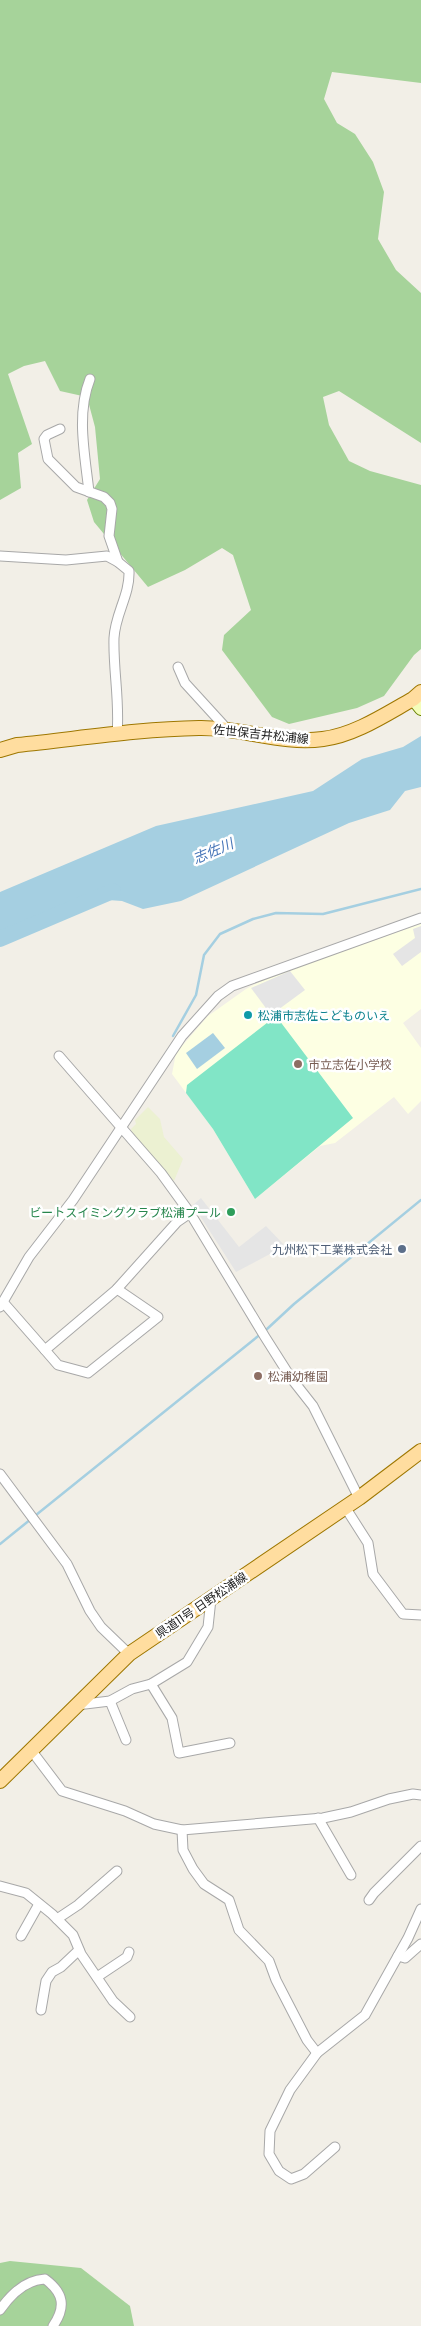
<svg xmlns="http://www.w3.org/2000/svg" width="421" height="2326" viewBox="0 0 421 2326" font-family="Poppins,'Noto Sans JP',sans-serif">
<rect width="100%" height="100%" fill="#f2efe7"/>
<polygon fill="#fdffe3" points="421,924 421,1009 403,1023 421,1048 421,1101 408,1114 394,1097 335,1143 320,1146 255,1199 213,1129 172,1074 176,1053 208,1016 246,989 267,978"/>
<polygon fill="#ecf1d2" points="148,1107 160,1119 164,1137 183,1159 174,1181 132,1132 131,1129 136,1124 135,1120"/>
<g fill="#a6d39a">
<polygon points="0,0 421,0 421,83 332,72 324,99 337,123 355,134 373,162 384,192 378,239 396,270 421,293 421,443 339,391 323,397 329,425 349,461 370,471 421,485 421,649 414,655 384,696 357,708 289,724 272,717 222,650 224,635 251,610 233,555 222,548 185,570 148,587 94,522 87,500 100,479 95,427 87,397 60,391 45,361 24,366 8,374 32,444 18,453 21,488 0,500"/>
<polygon points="10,2261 81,2268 130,2306 134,2326 0,2326 0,2263"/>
</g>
<polygon fill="#81e5c6" points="276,1016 353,1118 255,1199 213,1129 186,1093 187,1085"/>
<g fill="#e5e5e5">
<polygon points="421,926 421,952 402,966 393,954 415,938 413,929"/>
<polygon points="290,971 305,990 271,1015 251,988"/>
<polygon points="201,1198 239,1247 266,1226 285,1246 236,1272 193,1205"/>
</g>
<g fill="#a5cfe1">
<polygon points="421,736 421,787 405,791 390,810 349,823 181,901 143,909 122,901 80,898 36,916 0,934 0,892 156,826 313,791 362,759 403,747"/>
<polygon points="213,1033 225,1048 197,1069 186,1053"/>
</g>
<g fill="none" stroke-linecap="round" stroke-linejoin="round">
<g stroke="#a5cfe1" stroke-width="2.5">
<polyline points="173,1036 196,995 204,955 220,934 253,919 276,913 323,914 421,889"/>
<polyline points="0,1544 267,1329 294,1304 421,1200"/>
</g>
<polyline stroke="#a5cfe1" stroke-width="16" points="0,939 113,891"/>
<g stroke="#a8a8a8" stroke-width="11">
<g id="street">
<polyline points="60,429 47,435 44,439 48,459 76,487 104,497 110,503 112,509 109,536 118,562"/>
<path d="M89,492C85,455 76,414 90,379"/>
<path d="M0,556L66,560L107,556L118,562L129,571C130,595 115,614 114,638C113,670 120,701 117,735"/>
<polyline points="178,667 185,683 227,729"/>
<polyline points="59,1056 161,1173 190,1213 265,1337 291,1378 313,1406 359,1498"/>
<polyline points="3,1302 45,1350 116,1290 177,1222 190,1213"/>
<polyline points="0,1307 29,1257 73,1200 182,1036 218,996 232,986 421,918"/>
<polyline points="45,1350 58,1365 88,1373 158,1317 117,1289"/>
<polyline points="0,1474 67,1564 90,1611 101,1627 129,1654"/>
<polyline points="345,1507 368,1543 373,1574 403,1614 421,1615"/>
<polyline points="151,1684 172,1718 179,1753 230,1743"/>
<polyline points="110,1701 126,1740"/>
<polyline points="77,1705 110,1701 132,1689 151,1684 187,1662 208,1627 211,1599"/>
<polyline points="31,1750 62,1791 125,1811 154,1824 182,1830 323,1818 351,1812 389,1799 413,1794 421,1795"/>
<polyline points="318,1818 351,1875"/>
<polyline points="182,1830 183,1850 193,1869 204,1884 229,1900 239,1930 269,1961 276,1980 307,2040 317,2053"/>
<polyline points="0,1886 26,1893 52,1914 73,1935 81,1954 113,2001 130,2017"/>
<polyline points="369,1900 374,1893 421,1846"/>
<polyline points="57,1919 78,1905 117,1871"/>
<polyline points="21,1936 39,1904"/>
<polyline points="398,1956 405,1958 421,1944"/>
<polyline points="97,1977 127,1957 129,1952"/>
<polyline points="41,2010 46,1981 52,1972 61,1967 79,1950"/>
<polyline points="335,2147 304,2174 291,2179 279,2171 269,2154 270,2131 290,2090 317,2053 365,2015 408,1938 421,1909"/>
<path d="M0,2310C11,2294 26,2280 45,2279C64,2293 66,2307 53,2326"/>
</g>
</g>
<g stroke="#678000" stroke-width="14">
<polyline id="secondary" points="413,699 421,709"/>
</g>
<g stroke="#9e7700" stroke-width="16">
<g id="primary">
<path d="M0,750L17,745C77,739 138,729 199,728C240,727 282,745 323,739C355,735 386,714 413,699L421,692"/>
<polyline points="0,1781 129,1654 359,1498 421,1451"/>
</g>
</g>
<use href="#street" stroke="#fff" stroke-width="9"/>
<use href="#secondary" stroke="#f4fdba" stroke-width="12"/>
<use href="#primary" stroke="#ffdd9f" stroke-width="14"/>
</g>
<circle fill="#0f9aa8" stroke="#fff" stroke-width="2" cx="248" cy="1015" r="5"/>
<g fill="#8d6e63" stroke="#fff" stroke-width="2">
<circle cx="298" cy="1064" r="5"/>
<circle cx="258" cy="1376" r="5"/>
</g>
<circle fill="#2e9e5b" stroke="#fff" stroke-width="2" cx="231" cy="1212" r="5"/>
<circle fill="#5c6f8a" stroke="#fff" stroke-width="2" cx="402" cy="1249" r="5"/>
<g text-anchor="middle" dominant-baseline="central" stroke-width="5" stroke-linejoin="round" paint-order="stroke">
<g font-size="12" fill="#212121" stroke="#fff">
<text transform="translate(261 734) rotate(6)">佐世保吉井松浦線</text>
<text transform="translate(201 1605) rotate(-34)">県道11号 日野松浦線</text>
</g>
<g font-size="12" fill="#0d838f" stroke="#fff" text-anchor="start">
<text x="258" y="1015">松浦市志佐こどものいえ</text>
</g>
<g font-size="12" fill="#785e54" stroke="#fff" text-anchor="start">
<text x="308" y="1064">市立志佐小学校</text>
<text x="268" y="1376">松浦幼稚園</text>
</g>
<g font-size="12" fill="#27864d" stroke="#fff" text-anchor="end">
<text x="221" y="1212">ビートスイミングクラブ松浦プール</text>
</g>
<g font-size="12" fill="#4e5e75" stroke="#fff" text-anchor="end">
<text x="392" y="1249">九州松下工業株式会社</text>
</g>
<g font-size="14" font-style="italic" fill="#4675b8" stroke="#fff">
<text transform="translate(213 851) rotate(-23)">志佐川</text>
</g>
</g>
</svg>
